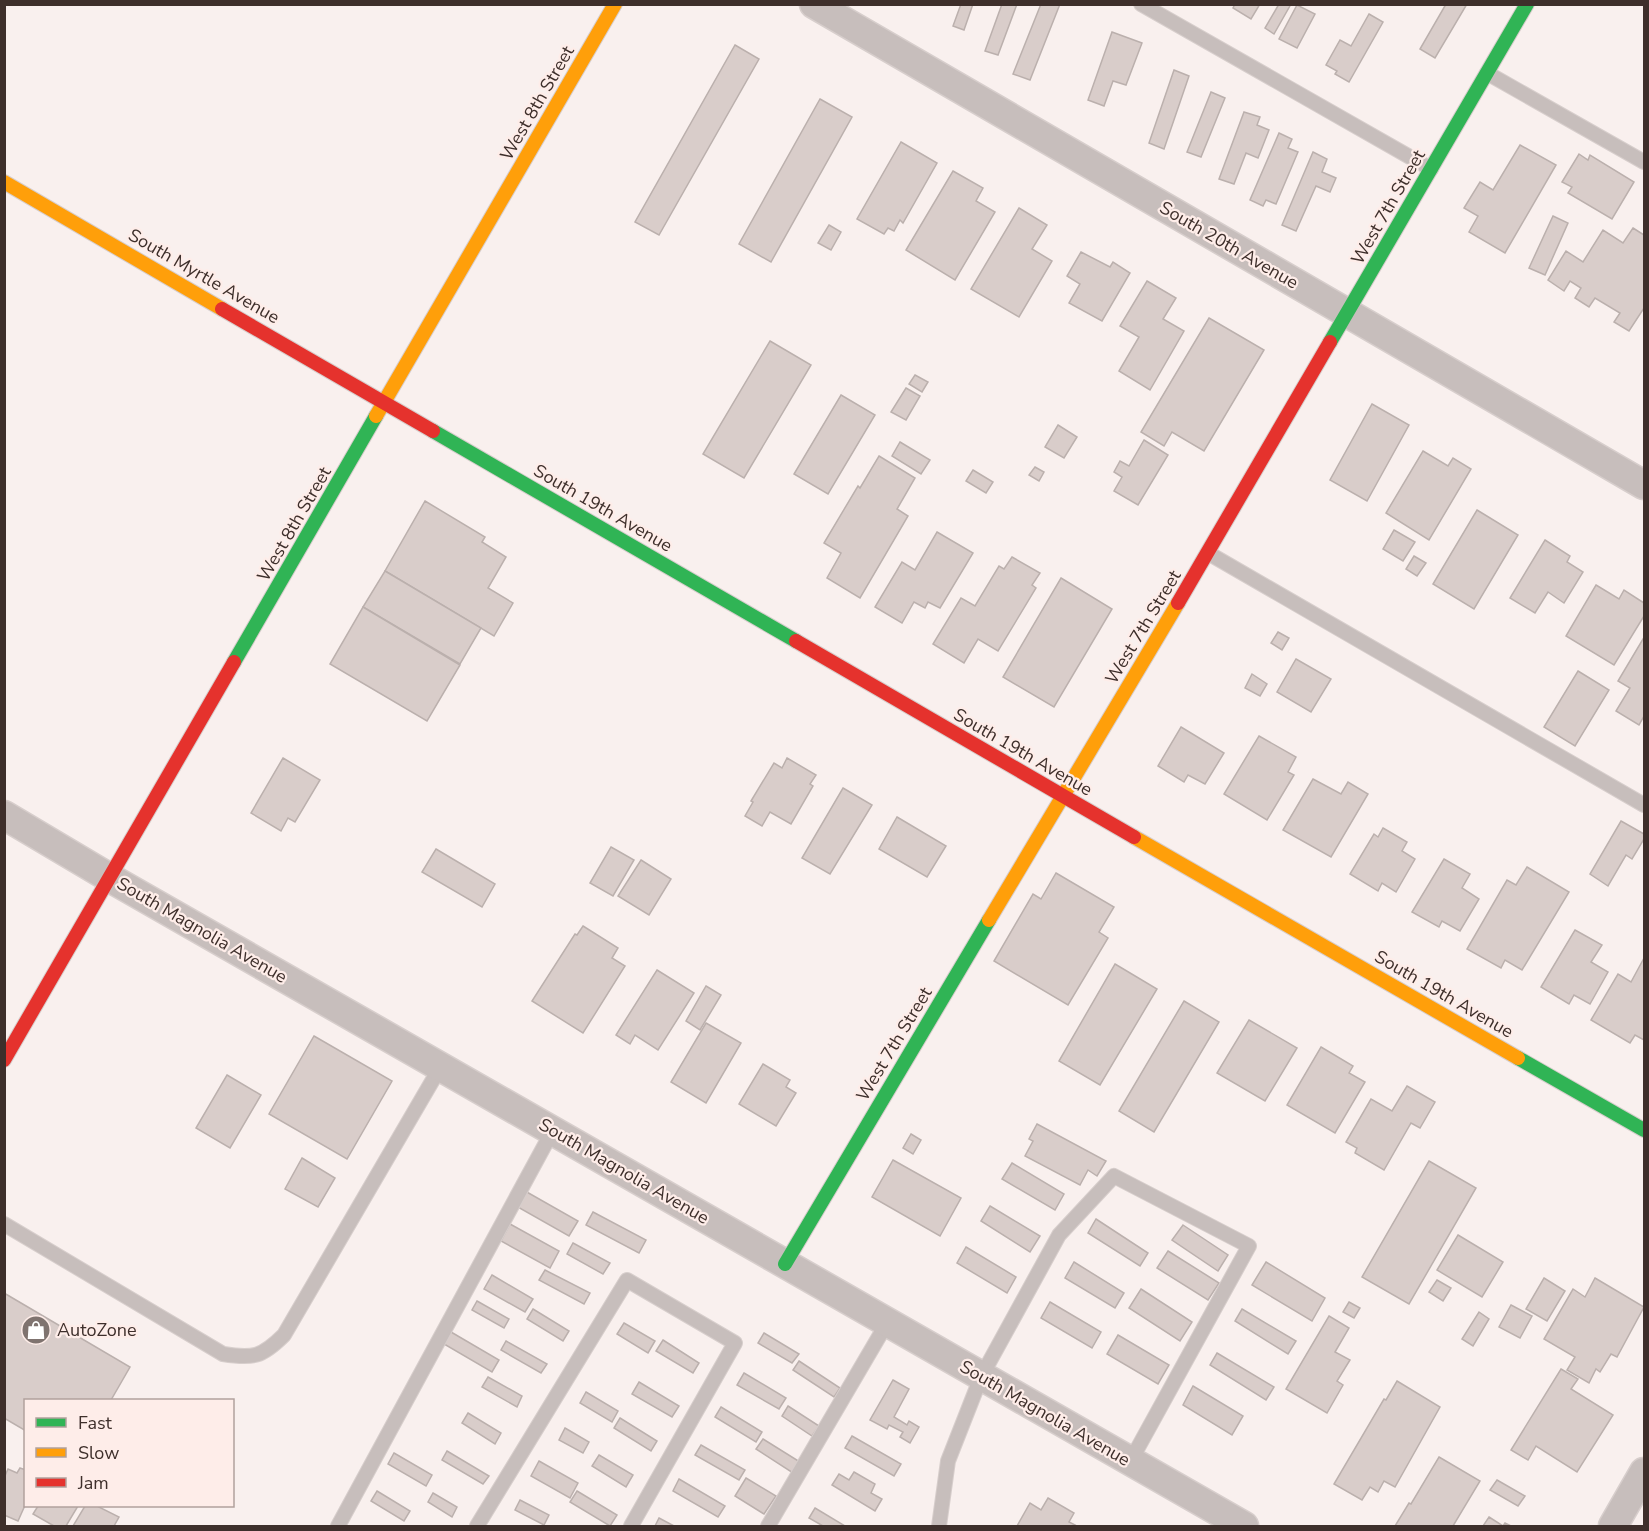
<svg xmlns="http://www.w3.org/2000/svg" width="1649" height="1531" viewBox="0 0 1649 1531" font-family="'Nunito Sans',sans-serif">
<rect width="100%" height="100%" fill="#f9f0ee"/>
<g fill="#d9cdca" stroke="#bbb0ad" stroke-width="1.5">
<polygon points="961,4 973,4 964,30 953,26"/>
<polygon points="1002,4 1017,4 998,55 985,51"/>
<polygon points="1041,4 1060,4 1030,80 1013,74"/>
<polygon points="1235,4 1260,4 1251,19 1233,8"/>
<polygon points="1279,4 1291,4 1274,34 1265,28"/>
<polygon points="1446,4 1467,4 1435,58 1420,49"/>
<polygon points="1297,5 1315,14 1297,48 1279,39"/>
<polygon points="1369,14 1383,22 1349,82 1335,74 1337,71 1326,65 1340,40 1351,46"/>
<polygon points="1112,32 1142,43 1126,85 1113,81 1104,106 1088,100"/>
<polygon points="735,45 759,59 659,235 635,222"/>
<polygon points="1174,70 1189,76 1164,149 1149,143"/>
<polygon points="1211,92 1225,98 1201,157 1187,152"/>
<polygon points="820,99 852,117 771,262 739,244"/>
<polygon points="1244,112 1260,117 1257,125 1269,130 1258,158 1246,153 1234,184 1219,179"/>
<polygon points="1279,133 1292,139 1288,148 1298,152 1276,204 1266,200 1263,206 1250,200"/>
<polygon points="901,142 937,163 903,223 900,220 894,231 888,228 884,234 857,219"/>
<polygon points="1520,145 1556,165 1505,253 1469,232 1478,216 1464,208 1480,182 1493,190"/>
<polygon points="1313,152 1327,159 1322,172 1336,178 1330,192 1316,186 1296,231 1282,225"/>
<polygon points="1579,154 1588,160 1590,155 1634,182 1612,219 1568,193 1572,187 1562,182"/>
<polygon points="953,171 983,188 976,201 995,212 955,280 906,250"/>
<polygon points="1019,208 1047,225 1032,249 1052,261 1019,317 971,289"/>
<polygon points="1553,216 1568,223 1545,275 1529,268"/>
<polygon points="829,225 841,232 831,250 818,243"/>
<polygon points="1633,228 1644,235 1644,308 1629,331 1614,322 1620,313 1595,298 1589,307 1575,298 1581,288 1570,281 1564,291 1548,280 1566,251 1583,262 1603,230 1623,243"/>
<polygon points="1081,252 1110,267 1113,262 1130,273 1102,321 1069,303 1080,284 1067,276"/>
<polygon points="1147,281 1176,298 1163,319 1184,331 1150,390 1119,371 1139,337 1120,326"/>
<polygon points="1209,318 1264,350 1204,451 1172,432 1164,446 1141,432"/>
<polygon points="770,341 811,365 744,478 703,454"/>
<polygon points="915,375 928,382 922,392 909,384"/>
<polygon points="906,388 920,396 906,420 891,412"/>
<polygon points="841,395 875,415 828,494 794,474"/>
<polygon points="1372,404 1409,425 1367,501 1330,480"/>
<polygon points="1058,425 1077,437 1064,458 1045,447"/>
<polygon points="1144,440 1168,455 1138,505 1114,491 1122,477 1114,472 1120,461 1129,466"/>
<polygon points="900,442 930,460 921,474 892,456"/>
<polygon points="1423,451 1448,466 1453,458 1471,469 1429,540 1386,513"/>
<polygon points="879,456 915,478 897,509 908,516 860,598 827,578 841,553 824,543 858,486 860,488"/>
<polygon points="1035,467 1044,472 1039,481 1029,475"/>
<polygon points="973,470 993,482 986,493 966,481"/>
<polygon points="425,501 485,537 482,542 506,557 488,588 513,603 494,636 385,571"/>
<polygon points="1477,510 1518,535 1474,609 1433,584"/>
<polygon points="1394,530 1415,542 1403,561 1383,549"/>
<polygon points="937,532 973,553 940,608 928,602 925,608 914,602 902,623 875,607 902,562 915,570"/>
<polygon points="1545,540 1570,556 1567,562 1583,572 1564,603 1548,592 1535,613 1510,598"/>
<polygon points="1414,556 1426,563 1417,576 1406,569"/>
<polygon points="1012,557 1040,573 1032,585 1036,588 998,651 978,639 964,663 933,644 961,598 975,606 999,566 1004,569"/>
<polygon points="385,571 481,628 460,664 363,607"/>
<polygon points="1061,578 1112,609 1054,707 1003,677"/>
<polygon points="1596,585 1619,599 1624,590 1644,603 1644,616 1614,665 1566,636"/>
<polygon points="363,607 460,665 427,721 330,664"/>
<polygon points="1278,632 1289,638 1282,650 1271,643"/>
<polygon points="1643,639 1644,640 1644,716 1639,725 1616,711 1630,688 1618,681"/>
<polygon points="1296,659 1331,679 1311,712 1277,692"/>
<polygon points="1578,671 1609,690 1575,746 1544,727"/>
<polygon points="1252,674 1267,684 1260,696 1245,688"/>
<polygon points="1181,727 1224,753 1205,784 1188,775 1184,782 1158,766"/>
<polygon points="1259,736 1296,757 1288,772 1294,775 1267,820 1224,794"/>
<polygon points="283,758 320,780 295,822 288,818 281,831 251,813"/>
<polygon points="787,758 816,775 810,784 813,786 791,824 770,812 762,826 745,816 753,802 751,801 774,763 782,768"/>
<polygon points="1313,779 1341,794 1348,782 1368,794 1331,857 1283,830"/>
<polygon points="843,788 872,805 830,874 802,858"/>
<polygon points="897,817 946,846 927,877 879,849"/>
<polygon points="1621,821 1644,834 1644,839 1632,859 1626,855 1608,886 1590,874"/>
<polygon points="1383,828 1407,842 1402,851 1415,859 1396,892 1382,883 1378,891 1350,874 1374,834 1378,837"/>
<polygon points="611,847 634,860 613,896 590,883"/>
<polygon points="436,849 495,884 482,907 422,872"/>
<polygon points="1444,859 1470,874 1462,888 1479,899 1460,931 1442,921 1439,927 1412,912"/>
<polygon points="641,860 671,879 649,915 618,896"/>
<polygon points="1527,867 1569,892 1522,970 1505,960 1501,968 1467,949 1507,880 1516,885"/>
<polygon points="1056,873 1114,907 1099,932 1108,938 1068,1005 994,961 1033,894 1041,899"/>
<polygon points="583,926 618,948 612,958 625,966 583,1033 532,1001 575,934 577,935"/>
<polygon points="1575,930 1602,945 1591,962 1608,972 1590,1004 1574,995 1569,1004 1541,987"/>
<polygon points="1644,958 1644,1040 1635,1035 1630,1043 1591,1020 1618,974 1631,982"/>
<polygon points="1115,964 1157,989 1100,1085 1059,1061"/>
<polygon points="657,970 694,993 658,1050 635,1035 630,1044 616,1035"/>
<polygon points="706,986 721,995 700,1030 686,1021"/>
<polygon points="1184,1001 1219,1022 1154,1132 1119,1111"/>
<polygon points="1249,1020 1297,1048 1265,1101 1217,1073"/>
<polygon points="706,1023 741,1043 706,1103 671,1082"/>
<polygon points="314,1036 392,1081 347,1159 269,1114"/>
<polygon points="1321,1047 1353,1066 1349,1073 1365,1082 1335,1133 1287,1105"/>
<polygon points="763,1064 790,1080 786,1087 796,1093 776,1126 739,1104"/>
<polygon points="227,1075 261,1095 230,1148 196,1128"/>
<polygon points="1407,1086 1435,1102 1420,1128 1411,1123 1384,1170 1355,1153 1357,1148 1346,1142 1371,1099 1392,1111"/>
<polygon points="1037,1124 1106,1161 1097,1176 1088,1170 1080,1185 1025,1156 1033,1141 1029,1139"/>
<polygon points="911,1134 921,1140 913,1154 903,1148"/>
<polygon points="302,1158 335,1178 318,1207 285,1189"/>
<polygon points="893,1160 961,1198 940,1236 872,1197"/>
<polygon points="1429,1161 1476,1188 1409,1304 1362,1277"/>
<polygon points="1012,1163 1064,1194 1055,1210 1002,1179"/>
<polygon points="525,1191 578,1221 569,1236 516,1206"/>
<polygon points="990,1206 1040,1236 1030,1252 981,1221"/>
<polygon points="593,1212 646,1240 639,1253 586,1225"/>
<polygon points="1096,1219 1148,1253 1140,1266 1088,1233"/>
<polygon points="510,1224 559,1251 550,1268 501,1241"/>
<polygon points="1183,1225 1228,1255 1218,1271 1172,1240"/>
<polygon points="1458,1235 1503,1262 1482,1297 1437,1270"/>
<polygon points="573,1243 610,1263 603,1274 567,1254"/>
<polygon points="966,1247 1016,1277 1007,1293 957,1263"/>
<polygon points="1168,1251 1219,1283 1208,1300 1157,1268"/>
<polygon points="1074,1262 1124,1293 1115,1308 1065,1278"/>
<polygon points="1266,1262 1325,1298 1312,1321 1252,1285"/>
<polygon points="545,1270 590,1293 584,1304 539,1280"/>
<polygon points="492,1275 533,1299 525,1312 484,1289"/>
<polygon points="1544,1278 1565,1291 1547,1321 1526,1309"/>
<polygon points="1595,1278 1644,1307 1617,1357 1611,1354 1600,1372 1596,1369 1589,1383 1567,1370 1575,1357 1544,1339 1573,1289 1585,1297"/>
<polygon points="1437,1280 1451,1288 1443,1301 1429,1292"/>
<polygon points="1141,1289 1192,1322 1180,1341 1129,1308"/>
<polygon points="4,1293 130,1367 111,1400 26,1400 26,1431 4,1418"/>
<polygon points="477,1301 509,1319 504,1328 472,1310"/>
<polygon points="1050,1302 1101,1332 1092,1348 1041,1318"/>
<polygon points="1349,1302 1360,1308 1354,1318 1343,1312"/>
<polygon points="1511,1305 1532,1316 1520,1338 1499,1327"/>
<polygon points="533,1309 569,1331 563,1341 527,1319"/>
<polygon points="1242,1309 1296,1341 1288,1354 1235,1321"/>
<polygon points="1479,1312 1489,1319 1473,1346 1462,1339"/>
<polygon points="1329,1316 1349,1328 1335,1352 1350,1360 1337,1381 1343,1385 1327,1413 1286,1389"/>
<polygon points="624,1323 655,1341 648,1353 617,1334"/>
<polygon points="451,1332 499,1360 492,1372 444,1344"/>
<polygon points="764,1333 799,1354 792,1363 758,1343"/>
<polygon points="1118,1335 1169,1365 1158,1384 1107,1354"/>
<polygon points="663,1340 699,1363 693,1373 656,1351"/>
<polygon points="506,1341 547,1364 541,1373 501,1350"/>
<polygon points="1217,1353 1274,1387 1266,1400 1210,1365"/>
<polygon points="799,1361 840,1388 834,1397 793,1370"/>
<polygon points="1561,1369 1578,1379 1571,1389 1613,1415 1577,1472 1536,1446 1528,1460 1511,1450"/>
<polygon points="744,1373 786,1398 779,1409 737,1385"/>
<polygon points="488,1377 522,1396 517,1407 482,1387"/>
<polygon points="893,1380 909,1389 894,1417 907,1425 909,1421 919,1427 910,1443 900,1437 903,1432 889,1425 887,1429 870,1420"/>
<polygon points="1397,1381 1440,1407 1395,1487 1384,1481 1378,1492 1370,1487 1362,1500 1334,1484 1384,1399 1386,1400"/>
<polygon points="639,1382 679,1406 672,1417 632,1394"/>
<polygon points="1193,1386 1243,1416 1232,1435 1183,1405"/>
<polygon points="586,1392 618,1411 612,1422 580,1403"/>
<polygon points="788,1406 819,1426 812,1436 782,1416"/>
<polygon points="721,1407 762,1432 756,1442 715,1417"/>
<polygon points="468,1413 501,1433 495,1444 462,1423"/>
<polygon points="620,1418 657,1441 651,1451 614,1428"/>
<polygon points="565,1428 589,1442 583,1453 559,1440"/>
<polygon points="852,1436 901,1464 894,1476 845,1448"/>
<polygon points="763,1439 800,1462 793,1473 756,1449"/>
<polygon points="701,1445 745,1470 739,1480 695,1455"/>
<polygon points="447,1451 489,1476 483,1484 442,1460"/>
<polygon points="394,1453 432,1475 426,1486 388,1464"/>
<polygon points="599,1455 633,1475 626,1487 592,1466"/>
<polygon points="1439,1457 1480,1481 1453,1526 1395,1526 1409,1503 1411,1504"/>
<polygon points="539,1461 578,1483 570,1498 531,1476"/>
<polygon points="20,1468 26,1470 26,1503 18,1521 4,1515 4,1478 8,1469 17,1473"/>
<polygon points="854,1472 875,1484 871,1493 882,1499 875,1511 832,1485 839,1474 849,1480"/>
<polygon points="746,1478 776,1496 764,1514 735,1496"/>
<polygon points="679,1479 725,1506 718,1517 673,1491"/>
<polygon points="1497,1480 1525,1496 1518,1506 1490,1490"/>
<polygon points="377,1491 410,1511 404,1521 371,1501"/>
<polygon points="577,1491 617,1515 610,1526 570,1502"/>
<polygon points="433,1493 457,1507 452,1517 428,1502"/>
<polygon points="1048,1498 1074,1513 1069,1522 1075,1525 1074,1526 1017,1526 1030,1503 1041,1510"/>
<polygon points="520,1500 549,1515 544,1525 515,1510"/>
<polygon points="38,1506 78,1506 66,1526 54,1526 33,1514"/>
<polygon points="85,1506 97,1506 119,1517 114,1526 73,1526"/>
<polygon points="815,1508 845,1526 823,1526 809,1518"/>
<polygon points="1489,1517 1503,1526 1505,1523 1511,1526 1483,1526"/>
<polygon points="659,1518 674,1526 655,1526"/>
</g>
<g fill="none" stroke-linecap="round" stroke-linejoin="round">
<g stroke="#d7cecc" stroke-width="16">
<g id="lane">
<polyline points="1141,4 1431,169"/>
<polyline points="1487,73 1644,162"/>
<polyline points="1208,553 1644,805"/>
<path d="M4,1224L223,1354C253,1359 262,1357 284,1335L441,1066"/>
<polyline points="338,1526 553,1130"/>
<polyline points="477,1526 627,1280 735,1343 631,1526"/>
<polyline points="768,1526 887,1323"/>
<polyline points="939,1526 948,1461 981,1377 1059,1235 1114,1176 1249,1246 1130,1462"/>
</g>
</g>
<g stroke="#d7cecc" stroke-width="31">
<g id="street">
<polyline points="814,4 1644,485"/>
<polyline points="4,815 110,878 1244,1526"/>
<polyline points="1613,1526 1644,1472"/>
</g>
</g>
<g stroke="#d7cecc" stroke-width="16">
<g id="fast">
<polyline points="1330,342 1527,4"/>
<polyline points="433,431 796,641"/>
<polyline points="234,662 376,416"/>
<polyline points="1518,1058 1644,1130"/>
<polyline points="785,1264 989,920"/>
</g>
</g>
<g stroke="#d7cecc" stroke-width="16">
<g id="slow">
<polyline points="4,182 222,309"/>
<polyline points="376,416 615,4"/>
<polyline points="1134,837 1518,1058"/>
<polyline points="989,920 1178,603"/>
</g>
</g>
<g stroke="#d7cecc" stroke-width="16">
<g id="jam">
<polyline points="222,309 433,431"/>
<polyline points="1178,603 1330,342"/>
<polyline points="796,641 1134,837"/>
<polyline points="4,1060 234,662"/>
</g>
</g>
<use href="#lane" stroke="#c7bebc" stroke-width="14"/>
<use href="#street" stroke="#c7bebc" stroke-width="28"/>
<use href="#fast" stroke="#30b455" stroke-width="14"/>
<use href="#slow" stroke="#ff9f0a" stroke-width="14"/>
<use href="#jam" stroke="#e5322d" stroke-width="14"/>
</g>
<defs>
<g id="shop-disc" transform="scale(1.5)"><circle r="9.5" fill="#7f736f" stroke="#feede9"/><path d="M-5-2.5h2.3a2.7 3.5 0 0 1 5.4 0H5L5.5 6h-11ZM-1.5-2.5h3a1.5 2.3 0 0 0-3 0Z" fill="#fff"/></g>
</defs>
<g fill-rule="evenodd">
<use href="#shop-disc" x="36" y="1330"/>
</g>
<g text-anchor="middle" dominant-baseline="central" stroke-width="4.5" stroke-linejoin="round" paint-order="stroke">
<g font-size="18" fill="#3e2f2b" stroke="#feede9">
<text transform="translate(537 103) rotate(-60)">West 8th Street</text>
<text transform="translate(1388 207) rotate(-60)">West 7th Street</text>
<text transform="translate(1229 245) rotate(30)">South 20th Avenue</text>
<text transform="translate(204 276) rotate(30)">South Myrtle Avenue</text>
<text transform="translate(603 508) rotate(30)">South 19th Avenue</text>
<text transform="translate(294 524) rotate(-60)">West 8th Street</text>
<text transform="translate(1143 627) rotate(-59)">West 7th Street</text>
<text transform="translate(1023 752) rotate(30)">South 19th Avenue</text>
<text transform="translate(202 930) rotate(30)">South Magnolia Avenue</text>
<text transform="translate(1444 994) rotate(30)">South 19th Avenue</text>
<text transform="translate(894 1044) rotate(-59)">West 7th Street</text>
<text transform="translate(624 1171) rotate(30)">South Magnolia Avenue</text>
<text transform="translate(1045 1413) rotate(30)">South Magnolia Avenue</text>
</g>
<g font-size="18" fill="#3e2f2b" stroke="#feede9" text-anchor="start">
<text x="57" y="1330">AutoZone</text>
</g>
</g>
<rect width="1649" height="1531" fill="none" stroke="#3e2f2b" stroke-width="12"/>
<rect x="24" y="1399" width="210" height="108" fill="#feede9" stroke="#b1a19d" stroke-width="1.5"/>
<rect x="36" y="1418" width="30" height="9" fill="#30b455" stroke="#b1a19d" stroke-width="1.5"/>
<text x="78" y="1429" font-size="18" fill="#3e2f2b">Fast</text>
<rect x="36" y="1448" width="30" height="9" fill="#ff9f0a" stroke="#b1a19d" stroke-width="1.5"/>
<text x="78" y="1459" font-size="18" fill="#3e2f2b">Slow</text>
<rect x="36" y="1478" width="30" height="9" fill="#e5322d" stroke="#b1a19d" stroke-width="1.5"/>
<text x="78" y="1489" font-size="18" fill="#3e2f2b">Jam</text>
</svg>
